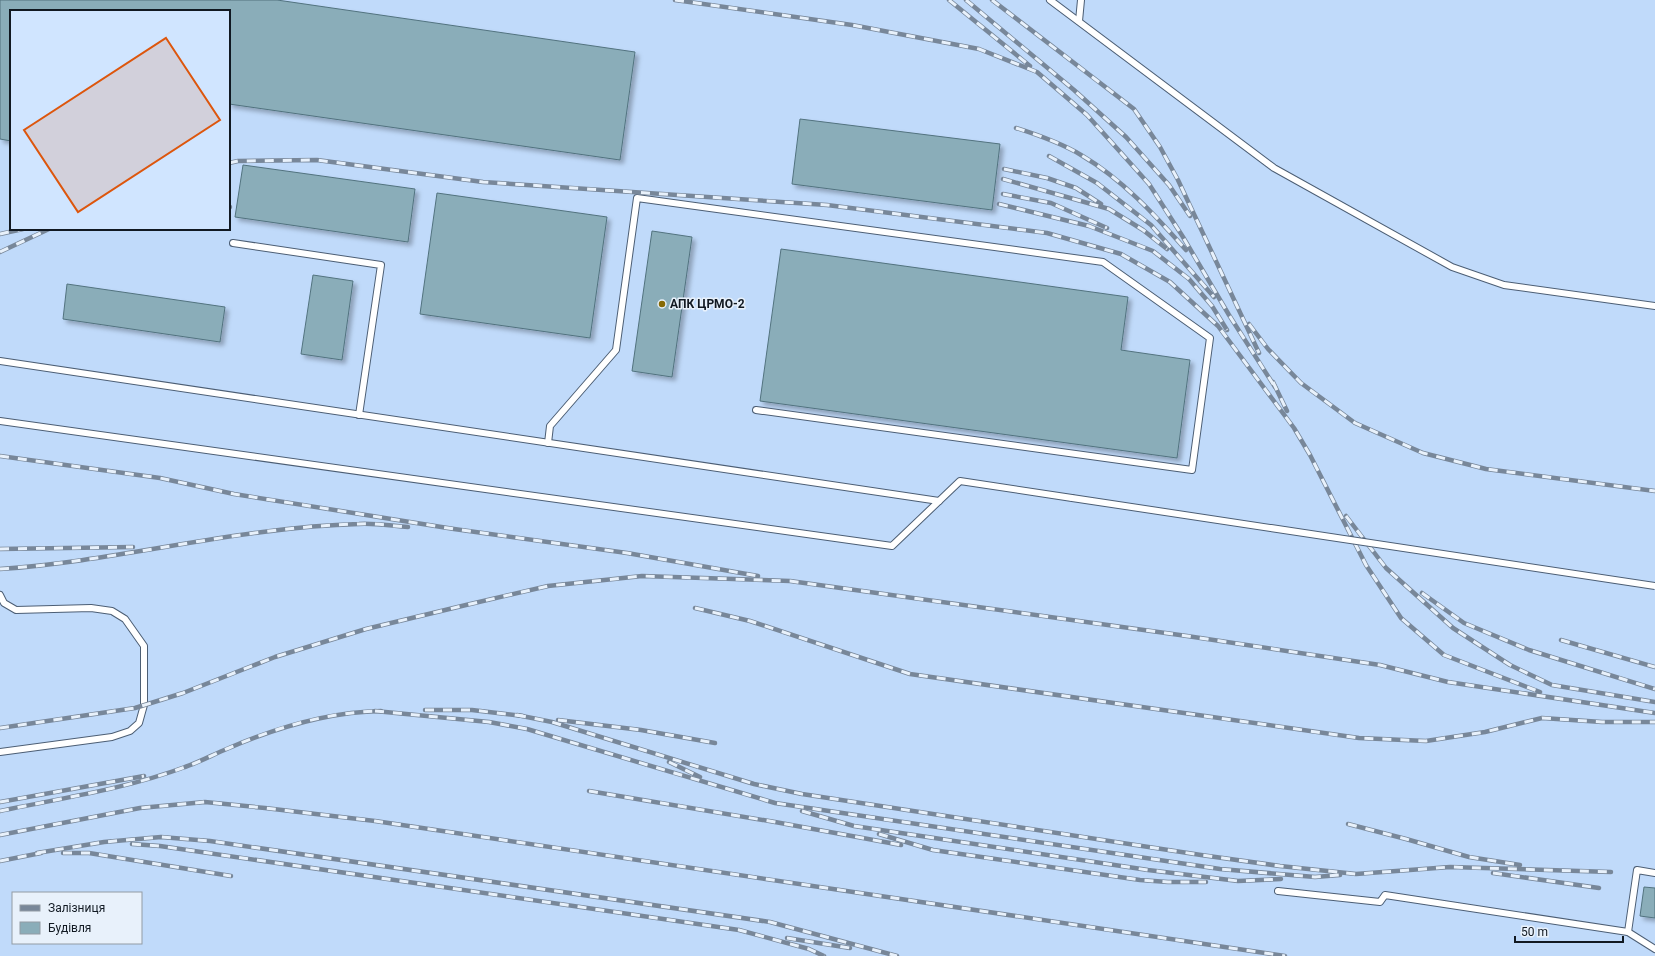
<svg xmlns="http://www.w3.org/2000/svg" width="1655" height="956" viewBox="0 0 1655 956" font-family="Roboto,sans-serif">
<defs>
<filter id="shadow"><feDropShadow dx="3.5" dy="3.5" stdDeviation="2" flood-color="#0004"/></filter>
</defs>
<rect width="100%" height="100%" fill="#d0e5ff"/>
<path fill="#c0dafa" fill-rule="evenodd" d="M0,0H1655V956H0ZM11,11H229V229H11ZM13,893H141V943H13Z"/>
<g fill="#8aadb9" stroke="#52737f" filter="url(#shadow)">
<polygon points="0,0 277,0 635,52 620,160 229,104 229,11 11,11 11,141 0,139"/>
<polygon points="800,119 1000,144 992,210 792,184"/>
<polygon points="243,165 415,189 408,242 235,217"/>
<polygon points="437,193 607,217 590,338 420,314"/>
<polygon points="652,231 692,237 672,377 632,371"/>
<polygon points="781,249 1128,297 1121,350 1190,360 1177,458 760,401"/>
<polygon points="313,275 353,281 342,360 301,354"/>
<polygon points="67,284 225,307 220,342 63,319"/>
<polygon points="1644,887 1655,888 1655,918 1640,916"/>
</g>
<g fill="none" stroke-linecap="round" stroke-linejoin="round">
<g stroke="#4c5e74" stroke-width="8">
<g id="lane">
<polyline points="1050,0 1274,168 1452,267 1504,285 1655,306"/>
<polyline points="1079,21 1081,0"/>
<polyline points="233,243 381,265 359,415"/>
<polyline points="0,361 939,501"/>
<polyline points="0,421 892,546 960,481 1072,498"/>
<polyline points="548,443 550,426 616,350 637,198 1103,262 1210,338 1192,470 756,410"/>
<polyline points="0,595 4,603 16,610 91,608 112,611 125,619 144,646 144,705 139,723 130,731 112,737 0,752"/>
<polyline points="1278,891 1380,902 1385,895 1628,932 1655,949"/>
<polyline points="1628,932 1637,870 1655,873"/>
</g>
</g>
<use href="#lane" stroke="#fff" stroke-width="6"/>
<g stroke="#788799" stroke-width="4.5">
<g id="rail">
<polyline points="675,0 852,25 979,49 1037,72 1087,115 1149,184 1183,237 1229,315 1275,387"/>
<polyline points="949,0 1030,66"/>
<polyline points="966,0 1074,90 1126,137 1169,185 1190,216"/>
<polyline points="992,0 1134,109 1160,147 1178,180 1259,353"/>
<path d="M1016,128C1038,135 1061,143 1081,155C1122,179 1155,215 1186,250"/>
<polyline points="1049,156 1097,183 1151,225 1214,297"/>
<polyline points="229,163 238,161 317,160 483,182 827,205 1047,233 1121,254 1170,282 1218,326 1294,428 1310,455 1366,565 1401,618 1444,655 1540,692"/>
<polyline points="1004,169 1047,178 1076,188 1101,204"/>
<polyline points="1003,179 1109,209 1143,230 1167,249"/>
<polyline points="1003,194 1051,203 1107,228"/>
<polyline points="999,204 1089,226 1153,251 1189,279 1212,306 1227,330"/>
<polyline points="229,207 230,207"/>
<polyline points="0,234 23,229"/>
<polyline points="0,252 49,229"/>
<polyline points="1249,324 1268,349 1301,383 1355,423 1423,453 1486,469 1655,491"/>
<polyline points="1273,382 1287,411"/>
<polyline points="0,456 160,478 234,494 454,529 627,553 758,576"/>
<polyline points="1346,516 1386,568 1453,628 1510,665 1552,685 1655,702"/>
<polyline points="0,549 133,547"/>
<path d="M0,569C120,561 238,527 359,524C375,523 392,526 408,527"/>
<polyline points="1422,593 1464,623 1529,650 1655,689"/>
<polyline points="695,608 750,621 910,674 1359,738 1426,741 1485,732 1542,718 1602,722 1655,722"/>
<polyline points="1561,640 1655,667"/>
<polyline points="425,710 472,710 523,716"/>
<polyline points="375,711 489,722 527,729 775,803 1220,869 1315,877 1340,875"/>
<polyline points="517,715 552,722 754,784 802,794 1201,855 1280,866 1356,874 1450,867 1611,872"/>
<polyline points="558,720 641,730 715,743"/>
<polyline points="0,728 135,708 183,693 275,657 366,629 466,605 548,586 642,576 790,581 1187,636 1380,665 1448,682 1655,713"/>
<polyline points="669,762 700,777"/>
<polyline points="589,791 775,822 901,845"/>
<polyline points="0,802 144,776"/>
<path d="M0,811C62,798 126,789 185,767C200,762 214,754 229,748C278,727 328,712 381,711"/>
<polyline points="802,811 854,826 1148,870 1238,881 1281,879"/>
<polyline points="1348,824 1406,839 1469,857 1520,865"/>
<polyline points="879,834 933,850 1140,880 1168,882 1206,882"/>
<polyline points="0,835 140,808 205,802 265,808 375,821 1285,956"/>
<polyline points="132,844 160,846 739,930 809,949 824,956"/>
<polyline points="37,853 104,842 161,837 210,841 770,922 897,956"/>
<polyline points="63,853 89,853 231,876"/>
<polyline points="0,861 41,853"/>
<polyline points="1493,873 1599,888"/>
<polyline points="787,938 850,948"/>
</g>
</g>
<use href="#rail" stroke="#e8f1fb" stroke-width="3" stroke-dasharray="9" stroke-linecap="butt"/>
<g stroke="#4c5e74" stroke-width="8" stroke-linecap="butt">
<polyline id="lane-bridge" points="1072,498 1655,586"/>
</g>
<use href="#lane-bridge" stroke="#fff" stroke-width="6"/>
</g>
<circle fill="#876a06" stroke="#e8f1fb" stroke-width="1.5" cx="662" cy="304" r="4"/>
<g text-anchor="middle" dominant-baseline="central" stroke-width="3" stroke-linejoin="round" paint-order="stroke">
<g font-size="12" font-weight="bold" fill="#111922" stroke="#e8f1fb" text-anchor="start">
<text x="670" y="304">АПК ЦРМО-2</text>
</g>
</g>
<g transform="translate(10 10)">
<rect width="220" height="220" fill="#d0e5ff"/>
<path fill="#dd560d" fill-opacity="0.15" stroke="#dd560d" stroke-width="2" d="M156,28L210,110L68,202L14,120Z"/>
<rect width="220" height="220" fill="none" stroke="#111922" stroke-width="2"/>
</g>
<rect x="12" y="892" width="130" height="52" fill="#e8f1fb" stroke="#929ba4"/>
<rect x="20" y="905" width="20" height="6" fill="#788799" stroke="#929ba4"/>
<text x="48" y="912" font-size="12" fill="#111922">Залізниця</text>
<rect x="20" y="922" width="20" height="12" fill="#8aadb9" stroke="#929ba4"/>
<text x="48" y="932" font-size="12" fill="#111922">Будівля</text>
<path d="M1515 936v6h108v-6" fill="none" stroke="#111922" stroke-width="2"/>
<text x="1521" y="936" font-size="12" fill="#111922" stroke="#e8f1fb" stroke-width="3" paint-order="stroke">50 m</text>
</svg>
